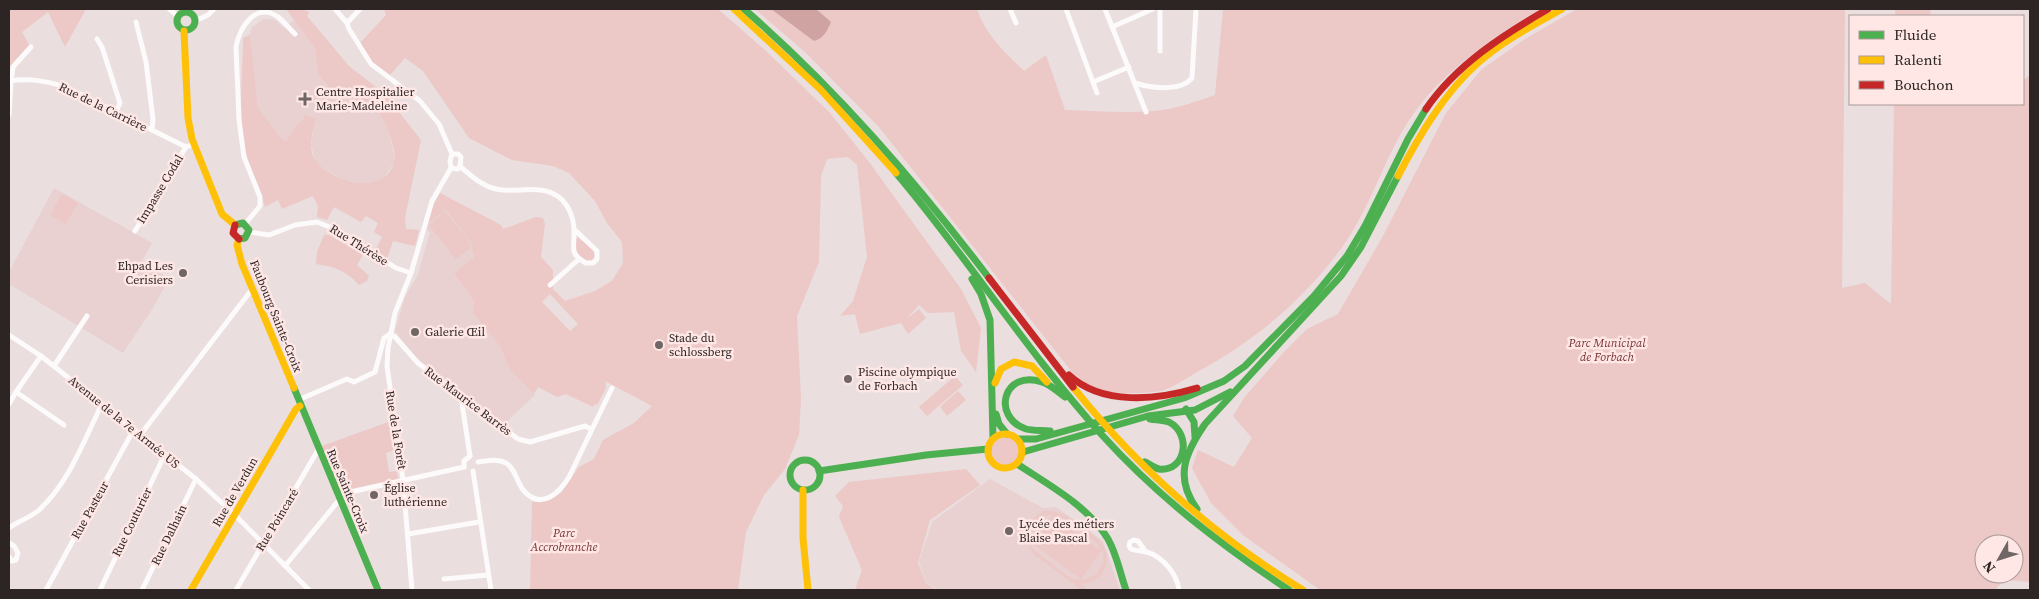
<svg xmlns="http://www.w3.org/2000/svg" width="2039" height="599" viewBox="0 0 2039 599" font-family="'Source Serif 4',serif">
<rect width="100%" height="100%" fill="#eadede"/>
<g fill="#e8d1d0">
<polygon points="264,19 275,20 284,28 294,20 315,48 318,74 336,96 348,96 371,106 384,118 394,154 394,163 383,179 377,182 360,183 344,180 324,169 316,162 311,145 316,119 302,121 297,124 286,141 281,138 258,109 250,35 252,27"/>
<polygon points="54,188 152,243 142,261 169,279 151,311 123,353 9,284 9,272"/>
<polygon points="446,210 470,241 474,257 454,275 474,301 473,313 499,345 510,370 535,395 504,424 418,360 395,331 405,297 418,275 421,263 430,232 426,230 427,224"/>
<polygon points="990,479 1043,508 1056,507 1103,541 1120,590 938,590 926,582 919,562 932,522"/>
</g>
<g fill="#ecc8c6" fill-rule="evenodd">
<polygon points="12,9 86,9 65,47 48,12 22,32 29,45 10,66 9,78 9,10"/>
<path d="M286,9H301L309,12L307,16L349,66L385,94L421,140L405,218L406,229L419,230L415,246L393,241L387,259L375,251L382,237L374,232L378,223L366,216L361,222L334,207L327,220L317,217L318,206L313,196L282,209L278,200L265,207C261,189 251,174 247,156C237,121 243,74 243,38L250,35L258,108L281,138L286,141L297,124L302,121L305,115L316,119C314,130 309,142 312,153C320,180 385,200 394,162C397,151 389,136 386,125C380,106 355,97 336,96L318,74L315,48Z"/>
<path d="M384,9H718L765,50L830,113L869,162L961,289L981,328L976,372L961,351L954,312L928,313L919,305L906,319L919,309L926,318L908,334L901,323L860,334L855,314L840,316L853,301L867,257L857,165L848,157L827,159L821,176L819,262L797,316L801,399L799,435L785,469L764,495L746,532L738,590H530L532,502L549,501L561,493L579,467L594,459L603,440L634,423L652,406L605,381L606,388L597,405L595,404L593,407L566,394L557,397L538,387L534,394L510,370L499,345L473,313L474,301L454,274L474,257L470,241L446,210L427,224L433,205L440,193L501,225L503,229L536,217L543,218L545,224L541,257L553,270V289L565,301L595,291L612,281L623,263L622,242L607,223L595,201L569,173L553,166L512,160L469,138L423,71L405,58L390,75L373,63L360,43L386,15ZM550,294L578,324L570,331L542,302Z"/>
<path d="M755,9H977C985,34 1005,53 1024,71L1046,55L1065,110C1097,111 1131,114 1163,110C1181,107 1198,101 1215,95L1223,9H1540C1499,33 1449,67 1420,105C1386,147 1374,204 1342,247C1305,299 1253,342 1197,372C1187,378 1175,386 1164,390C1151,394 1114,394 1100,391C1090,389 1080,378 1072,372L879,127L805,52Z"/>
<path d="M1577,9H1845L1842,288L1865,283L1891,304L1894,104H2023V80L2030,75V582L2004,580L1995,590H1320L1243,535L1211,503L1192,468L1198,450L1234,467L1252,438L1233,416L1244,398L1283,353L1307,329L1338,314L1383,236L1446,113L1481,70L1525,39ZM1984,544H2014V574H1984Z"/>
<polygon points="1895,9 1931,9 1930,16 1895,16"/>
<polygon points="62,194 78,203 66,224 50,215"/>
<polygon points="445,212 469,241 470,248 456,259 429,225"/>
<path d="M324,235H329L363,255L357,265L369,276L367,281L359,285C347,271 333,266 316,264L317,252Z"/>
<path d="M577,237L593,249L595,256L592,260L587,261C577,255 575,250 575,238Z"/>
<polygon points="955,376 963,385 927,416 919,407"/>
<polygon points="958,391 966,400 947,416 940,407"/>
<polygon points="391,421 394,450 386,453 389,472 397,471 398,479 337,492 319,447"/>
<circle cx="1005" cy="451" r="14"/>
<polygon points="966,469 980,485 930,520 918,563 926,583 936,590 855,590 862,570 839,517 843,506 835,496 849,482"/>
<path d="M1044,511C1050,511 1055,511 1060,513C1070,516 1095,534 1101,543C1115,561 1102,583 1080,584L1088,590H1082L1034,554C1021,538 1026,520 1044,511ZM1047,515L1062,517L1097,543L1103,553V564L1097,574L1085,580L1072,579L1036,552L1031,546L1029,536L1030,529L1040,517Z"/>
<polygon points="1053,515 1101,551 1081,579 1032,543"/>
</g>
<path fill="#cfa3a1" d="M771,9H816L831,22C827,31 824,38 814,41Z"/>
<g fill="none" stroke-linecap="round" stroke-linejoin="round">
<g stroke="#fcfafa" stroke-width="5">
<polyline points="169,9 178,16"/>
<polyline points="335,9 347,23 349,29 371,64 420,101 439,124 452,154"/>
<polyline points="1010,9 1016,23"/>
<polyline points="1066,9 1097,93"/>
<polyline points="1105,9 1146,112"/>
<polyline points="195,21 208,15 214,9"/>
<polyline points="136,22 146,62 153,119 152,130"/>
<polyline points="347,23 360,9"/>
<polyline points="1112,27 1153,9"/>
<polyline points="97,39 102,47 120,103 116,112"/>
<polyline points="1160,51 1160,9"/>
<path d="M9,81C30,78 46,81 66,87L186,147L194,144"/>
<polyline points="1093,82 1129,67"/>
<path d="M1135,83C1151,88 1181,92 1192,78L1196,9"/>
<polyline points="9,115 11,81 13,67 31,47"/>
<polyline points="452,154 450,161 451,168 458,169 460,166"/>
<polyline points="452,154 458,154 461,157 460,166"/>
<path d="M460,166C470,175 482,186 496,189C516,194 539,183 559,197C569,205 574,219 574,231C575,248 568,253 586,263H593L597,259V251L575,230"/>
<path d="M245,224L260,206V197L244,157L239,120L236,47C239,28 256,1 278,17C284,22 290,29 295,34"/>
<polyline points="135,231 186,147"/>
<polyline points="249,232 269,235 295,225 317,222 337,230 396,268 411,273"/>
<polyline points="550,285 579,259"/>
<polyline points="390,334 395,337 418,363 518,439 530,442 585,426 591,429"/>
<polyline points="9,335 41,356 196,479 235,515 309,590"/>
<polyline points="41,356 16,392 64,425"/>
<polyline points="54,366 87,316"/>
<polyline points="461,397 470,456"/>
<polyline points="298,400 347,379 354,382 375,372 384,338 390,334"/>
<polyline points="9,404 16,392"/>
<polyline points="141,434 253,288"/>
<path d="M478,462C487,461 497,458 506,463C517,470 516,483 525,492C542,510 560,492 569,477L612,388"/>
<polyline points="464,467 464,461 470,456"/>
<polyline points="473,471 491,590"/>
<polyline points="337,495 464,467"/>
<path d="M9,528C18,521 30,518 39,510C69,483 84,440 102,404"/>
<polyline points="408,534 479,522"/>
<polyline points="9,543 14,546 18,553 16,560 12,561 9,557"/>
<path d="M1146,552L1138,541L1134,540L1130,542L1129,546L1131,549C1136,551 1142,551 1147,552C1163,557 1177,574 1179,590"/>
<polyline points="285,566 339,500"/>
<polyline points="444,579 488,575"/>
<polyline points="46,590 134,429"/>
<polyline points="100,590 165,454"/>
<polyline points="142,590 196,479"/>
<polyline points="236,590 318,450"/>
<polyline points="412,590 403,480 387,366 388,348 395,313 411,273 432,201 451,168"/>
</g>
<g stroke="#4caf50" stroke-width="7">
<path d="M744,9C836,89 915,181 989,278"/>
<circle cx="186" cy="21" r="9"/>
<path d="M896,173C968,258 1028,353 1102,435C1157,496 1221,545 1289,590"/>
<polyline points="235,225 243,223 249,230 245,238 239,239"/>
<polyline points="972,279 981,294 990,320 993,438"/>
<polyline points="294,388 378,590"/>
<polyline points="1186,409 1194,422 1195,437"/>
<polyline points="996,414 999,424 1007,434"/>
<path d="M1050,431C1043,430 1033,431 1026,429C991,417 1003,369 1042,382C1050,384 1058,392 1065,397"/>
<polyline points="1018,439 1036,439 1184,398 1224,381 1245,366 1314,296 1347,256 1365,226 1408,139 1426,109"/>
<polyline points="1023,452 1148,416 1195,410 1230,392"/>
<circle cx="805" cy="475" r="15"/>
<path d="M1145,462C1149,464 1155,468 1159,469C1186,472 1192,434 1169,422C1164,420 1156,420 1150,419"/>
<path d="M1017,464C1049,485 1088,506 1108,539C1117,555 1120,573 1126,590"/>
<polyline points="819,471 926,455 988,449"/>
<path d="M1197,509C1174,478 1185,453 1205,424L1341,276L1361,247L1398,176"/>
</g>
<g stroke="#ffc107" stroke-width="7">
<polyline points="734,9 820,89 896,173"/>
<polyline points="184,31 188,118 192,139 222,214 235,225"/>
<path d="M1398,176C1419,136 1444,93 1478,63C1502,41 1534,25 1562,9"/>
<polyline points="239,239 237,245 242,264 294,388"/>
<polyline points="995,383 1001,369 1014,362 1032,366 1047,382"/>
<path d="M1073,387C1138,468 1214,536 1303,590"/>
<circle cx="1005" cy="451" r="17"/>
<polyline points="803,490 803,538 808,590"/>
<polyline points="191,590 296,409 300,406"/>
</g>
<g stroke="#c62828" stroke-width="7">
<path d="M1426,109C1456,65 1503,35 1548,9"/>
<polyline points="235,225 233,233 239,239"/>
<polyline points="989,278 1073,387"/>
<path d="M1069,375C1102,406 1157,400 1197,388"/>
</g>
</g>
<g fill="#6f6665" stroke="#fee7e5" stroke-width="2">
<path d="M302.5 91.5h5v5h5v5h-5v5h-5v-5h-5v-5h5z"/>
<circle cx="183" cy="273" r="5"/>
<circle cx="415" cy="332" r="5"/>
<circle cx="659" cy="345" r="5"/>
<circle cx="848" cy="379" r="5"/>
<circle cx="374" cy="495" r="5"/>
<circle cx="1009" cy="531" r="5"/>
</g>
<g text-anchor="middle" dominant-baseline="central" stroke-width="5" stroke-linejoin="round" paint-order="stroke">
<g font-size="12" fill="#2d2524" stroke="#fee7e5" text-anchor="start">
<text x="316" y="92">Centre Hospitalier<tspan x="316" dy="14">Marie-Madeleine</tspan></text>
<text x="173" y="266" text-anchor="end">Ehpad Les<tspan x="173" dy="14">Cerisiers</tspan></text>
<text x="425" y="332">Galerie Œil</text>
<text x="669" y="338">Stade du<tspan x="669" dy="14">schlossberg</tspan></text>
<text x="858" y="372">Piscine olympique<tspan x="858" dy="14">de Forbach</tspan></text>
<text x="384" y="488">Église<tspan x="384" dy="14">luthérienne</tspan></text>
<text x="1019" y="524">Lycée des métiers<tspan x="1019" dy="14">Blaise Pascal</tspan></text>
</g>
<g font-size="12" fill="#2d2524" stroke="#fee7e5">
<text transform="translate(103 107) rotate(26)">Rue de la Carrière</text>
<text transform="translate(160 189) rotate(-59)">Impasse Codal</text>
<text transform="translate(359 245) rotate(32)">Rue Thérèse</text>
<text transform="translate(276 316) rotate(68)">Faubourg Sainte-Croix</text>
<text transform="translate(468 401) rotate(37)">Rue Maurice Barrès</text>
<text transform="translate(124 422) rotate(39)">Avenue de la 7e Armée US</text>
<text transform="translate(396 430) rotate(81)">Rue de la Forêt</text>
<text transform="translate(348 491) rotate(67)">Rue Sainte-Croix</text>
<text transform="translate(235 492) rotate(-60)">Rue de Verdun</text>
<text transform="translate(90 510) rotate(-61)">Rue Pasteur</text>
<text transform="translate(277 520) rotate(-59)">Rue Poincaré</text>
<text transform="translate(132 522) rotate(-64)">Rue Couturier</text>
<text transform="translate(169 535) rotate(-64)">Rue Dalhain</text>
</g>
<g font-size="12" font-style="italic" fill="#7a3333" stroke="#fee7e5">
<text x="1607" y="343">Parc Municipal<tspan x="1607" dy="14">de Forbach</tspan></text>
<text x="564" y="533">Parc<tspan x="564" dy="14">Accrobranche</tspan></text>
</g>
</g>
<rect width="2039" height="599" fill="none" stroke="#2d2524" stroke-width="20"/>
<rect x="1849" y="15" width="175" height="90" fill="#fee7e5" stroke="#aa9998"/>
<rect x="1859" y="31" width="25" height="8" fill="#4caf50" stroke="#aa9998"/>
<text x="1894" y="40" font-size="15" fill="#2d2524">Fluide</text>
<rect x="1859" y="56" width="25" height="8" fill="#ffc107" stroke="#aa9998"/>
<text x="1894" y="65" font-size="15" fill="#2d2524">Ralenti</text>
<rect x="1859" y="81" width="25" height="8" fill="#c62828" stroke="#aa9998"/>
<text x="1894" y="90" font-size="15" fill="#2d2524">Bouchon</text>
<g transform="translate(1999 559) rotate(231)"><circle r="24" fill="#fee7e5" stroke="#aa9998"/>
<path d="M0-4L9 19L0 12L-9 19Z" fill="#6f6665"/>
<text y="-8" font-size="14" font-weight="bold" text-anchor="middle" fill="#2d2524">N</text>
</g>
</svg>
